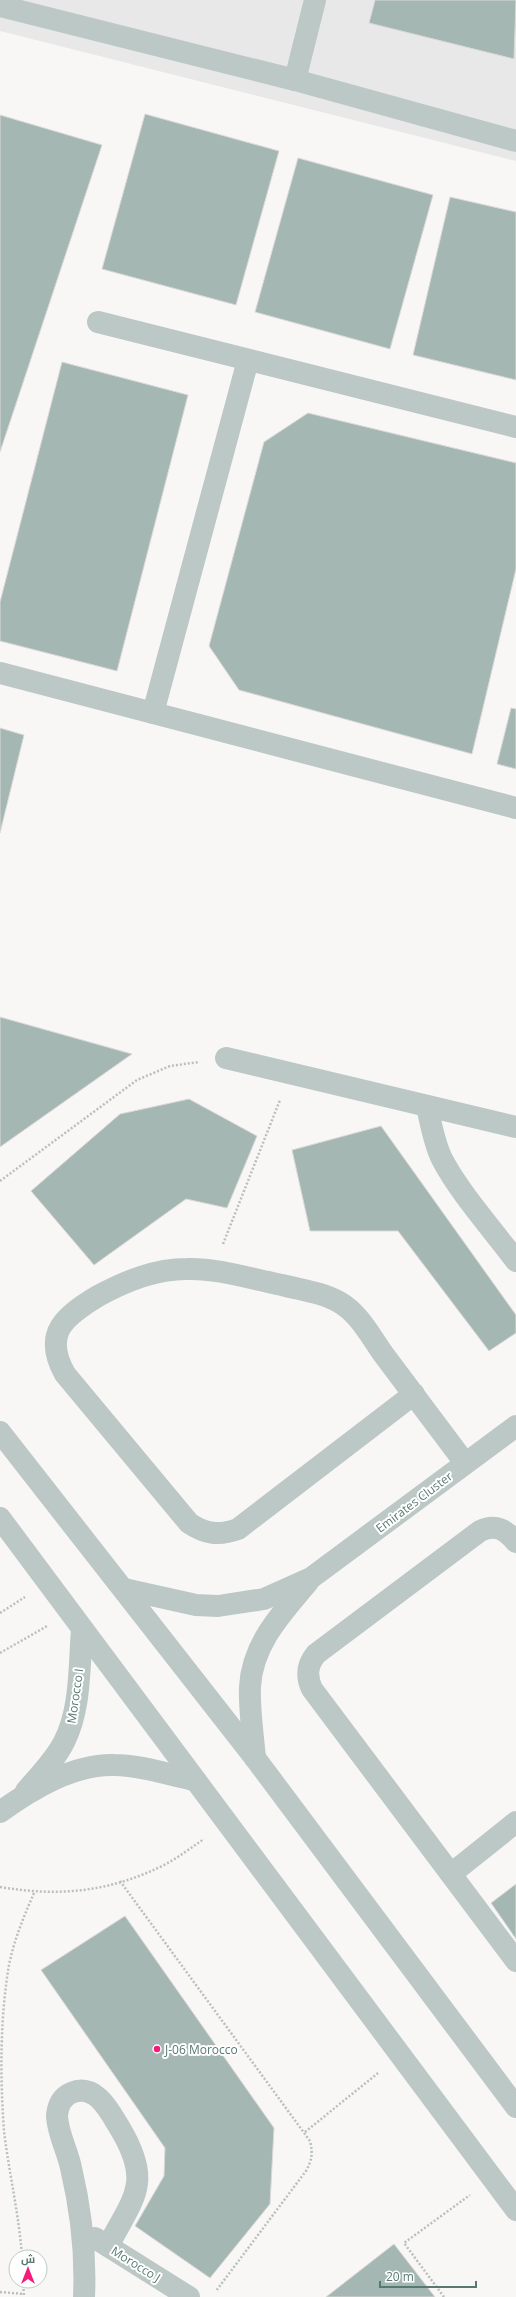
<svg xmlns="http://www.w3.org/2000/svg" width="516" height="2297" viewBox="0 0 516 2297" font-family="'Open Sans',Cairo,sans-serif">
<rect width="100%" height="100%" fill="#f9f7f6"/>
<polygon fill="#e7e8e7" points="0,0 516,0 516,161 0,31"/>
<g fill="#a4b7b2" stroke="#dbd9d9">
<polygon points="375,0 516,0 514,59 369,23"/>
<polygon points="145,114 279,151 236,305 102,269"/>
<polygon points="0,115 102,145 0,452"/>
<polygon points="298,158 433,195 390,349 255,312"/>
<polygon points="450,197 516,212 516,380 413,355"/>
<polygon points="62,362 188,395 117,671 0,641 0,602"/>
<polygon points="308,413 516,463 516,569 472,754 239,690 209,646 264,442"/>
<polygon points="511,708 516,709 516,769 497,764"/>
<polygon points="0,728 24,735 0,833"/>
<polygon points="0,1017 132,1054 0,1147"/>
<polygon points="189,1099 257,1136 227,1208 186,1199 94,1265 31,1191 120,1114"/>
<polygon points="381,1126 516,1315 516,1333 489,1351 398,1231 310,1231 292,1150"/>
<polygon points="516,1884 516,1939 491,1903"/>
<polygon points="125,1916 274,2128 270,2204 210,2278 135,2226 164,2176 165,2148 41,1970"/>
<polygon points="394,2244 435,2297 326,2297"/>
</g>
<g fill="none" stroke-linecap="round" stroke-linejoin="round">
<g stroke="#b8c0be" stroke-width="2.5" stroke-dasharray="2 2" stroke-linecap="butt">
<polyline points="0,1181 137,1080 170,1066 199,1062"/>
<polyline points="223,1244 280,1100"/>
<polyline points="0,1613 25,1597"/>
<polyline points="0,1653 47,1626"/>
<path d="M120,1881L310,2141C313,2153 312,2160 306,2171L216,2291"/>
<path d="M0,1887C60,1897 111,1892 166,1864C179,1857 192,1847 204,1839"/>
<polyline points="305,2132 378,2073"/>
<path d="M22,2257C19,2214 9,2173 4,2131C0,2076 0,2018 9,1965C14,1940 24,1916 34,1893"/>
<polyline points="23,2281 24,2297"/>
<polyline points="0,2292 24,2294"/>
<polyline points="444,2297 404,2243 470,2195"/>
</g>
<g stroke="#bcc8c5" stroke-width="22">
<polyline points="0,6 295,80 516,141"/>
<polyline points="295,80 315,0"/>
<polyline points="98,322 516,427"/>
<polyline points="0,673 516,808"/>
<polyline points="153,713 248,360"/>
<polyline points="226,1058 516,1127"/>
<path d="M427,1106C431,1124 434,1143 442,1159C459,1192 493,1230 516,1261"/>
<path d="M414,1394L238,1529C219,1536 205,1534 189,1523L65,1374C42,1333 65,1316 98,1296C126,1281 155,1269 187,1269C218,1268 251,1279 282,1285C301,1290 322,1292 339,1302C359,1313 371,1337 384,1355C411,1391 438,1427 465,1463"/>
<polyline points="0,1432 255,1758 516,2107"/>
<polyline points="0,1518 516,2210"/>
<path d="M516,1542C505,1529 496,1524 480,1531L316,1654C307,1665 306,1676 312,1689L516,1961"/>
<polyline points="124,1589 196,1605 218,1606 264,1599 311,1578 516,1426"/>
<path d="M255,1758C253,1735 249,1710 250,1687C252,1644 282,1613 308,1582"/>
<path d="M26,1791C39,1776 55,1760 64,1742C81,1709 79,1666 82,1630"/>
<path d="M0,1812C32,1789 73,1764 114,1765C141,1765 169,1775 195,1780"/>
<polyline points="451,1874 516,1822"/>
<polyline points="95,2238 189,2297"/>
<path d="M84,2297C86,2253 81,2210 71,2168C68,2152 57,2132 57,2115C58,2106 62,2097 71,2093C96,2082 110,2112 121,2130C152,2183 134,2197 108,2246"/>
</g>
</g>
<circle fill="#f51b7d" stroke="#fff" stroke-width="1.5" cx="157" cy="2049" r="4"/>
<g text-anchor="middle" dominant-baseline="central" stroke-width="4" stroke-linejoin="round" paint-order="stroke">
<g font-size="12" fill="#587971" stroke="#fff">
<text transform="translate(414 1502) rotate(-37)">Emirates Cluster</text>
<text transform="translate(75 1696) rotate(-82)">Morocco I</text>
<text transform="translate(136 2264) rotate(32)">Morocco J</text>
</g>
<g font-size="12" fill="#587971" stroke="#fff" text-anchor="start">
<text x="165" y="2049">J-06 Morocco</text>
</g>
</g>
<g transform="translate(28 2269)"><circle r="19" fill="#ffffff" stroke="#bcc9c6"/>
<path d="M0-3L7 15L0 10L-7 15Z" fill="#f51b7d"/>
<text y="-6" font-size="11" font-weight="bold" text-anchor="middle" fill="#587971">ش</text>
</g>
<path d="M380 2281v6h96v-6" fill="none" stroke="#587971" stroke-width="2"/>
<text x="386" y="2281" font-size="12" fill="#587971" stroke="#ffffff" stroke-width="3" paint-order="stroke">20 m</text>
</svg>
